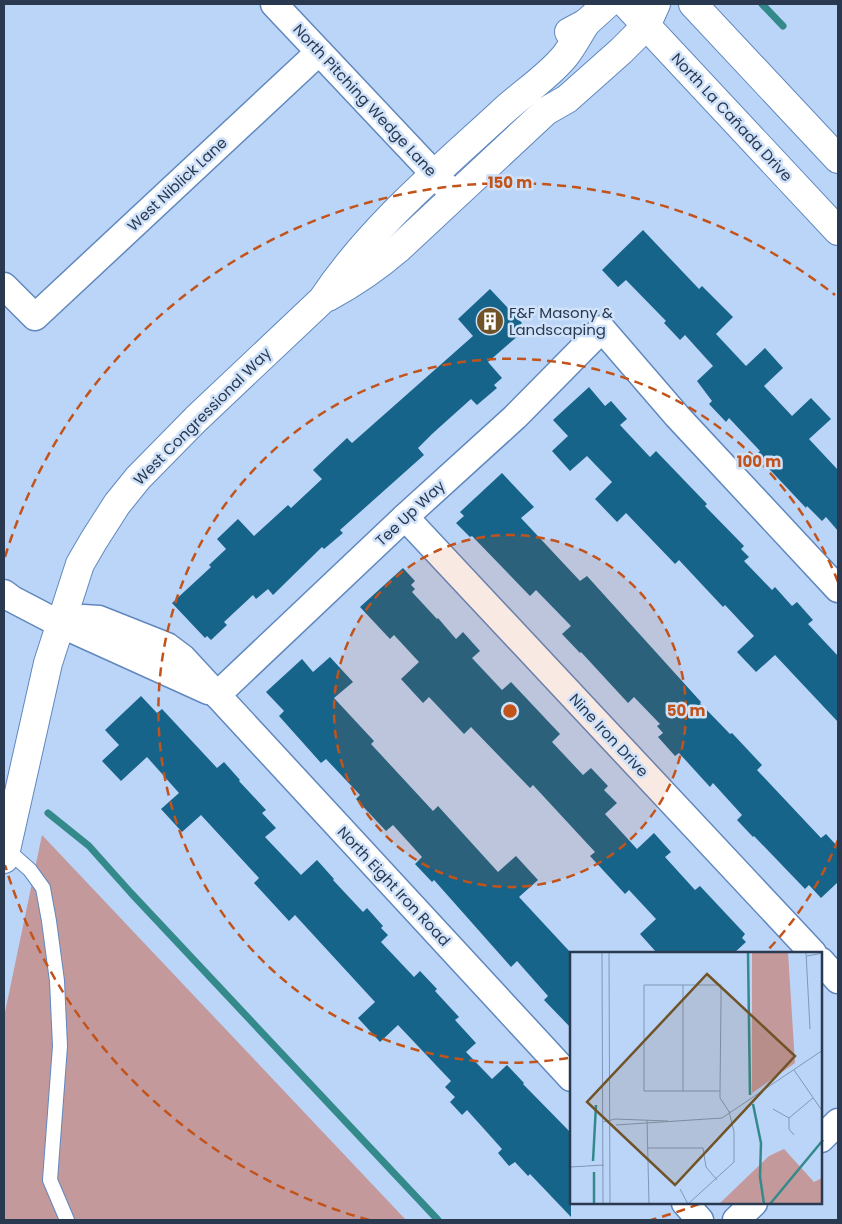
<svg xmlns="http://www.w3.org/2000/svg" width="842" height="1224" viewBox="0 0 842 1224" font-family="Poppins,sans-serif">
<rect width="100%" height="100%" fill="#bbd5f8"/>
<polygon fill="#c4999b" points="42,835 406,1220 4,1220 4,1017"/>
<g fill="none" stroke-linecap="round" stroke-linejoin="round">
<g stroke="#348a8b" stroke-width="7">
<polyline points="762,4 783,26"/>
<polyline points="48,813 89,846 131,893 438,1220"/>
</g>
</g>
<g fill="#17648a">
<polygon points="643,230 699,289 702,286 733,317 716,334 746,366 765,348 783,368 764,386 792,416 811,398 831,419 809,439 838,470 838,531 826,517 822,521 807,506 806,508 756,455 760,451 729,418 726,422 709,404 712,401 697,381 713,366 685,335 680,340 664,323 666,321 626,280 618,287 602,270"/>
<polygon points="490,289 522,323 514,330 519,335 488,362 502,378 494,385 497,388 477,405 471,399 432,434 418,448 424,455 340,530 343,533 324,549 322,547 273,595 268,589 256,599 253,595 224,622 227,625 211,640 207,636 205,638 172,603 211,567 209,565 226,549 217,539 238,519 254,536 288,505 291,508 322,479 313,470 347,438 352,443 473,336 458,319"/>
<polygon points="589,387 605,406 611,401 627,419 620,425 650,457 656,451 707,504 705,506 744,546 741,549 749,557 744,561 772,590 775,587 792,606 797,602 813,620 808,624 838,656 838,722 775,655 756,672 737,652 754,636 725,605 723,607 679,560 675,564 626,513 617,522 595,499 612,482 587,456 570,471 552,451 568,436 553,420"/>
<polygon points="502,473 534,507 521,518 580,581 587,576 701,702 700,703 730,734 732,733 762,765 757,770 821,838 826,834 838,847 838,882 821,898 809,885 805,889 754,836 753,837 737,820 742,815 713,783 710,787 679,753 675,756 658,737 663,733 657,726 660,724 634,697 628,703 581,652 580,653 562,634 571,626 536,590 530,596 472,536 470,537 456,523 464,516 460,512"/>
<polygon points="403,568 415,581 411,585 415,589 412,592 437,619 438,618 456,639 463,632 480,651 472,658 502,690 511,682 560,734 552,742 583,775 591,768 608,786 604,790 617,803 605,814 637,849 654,833 671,852 665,857 695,890 700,886 745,934 742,938 746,942 734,953 657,953 640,934 656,919 629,890 625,894 590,856 595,852 533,785 530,788 471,727 464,734 429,697 423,703 401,679 419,662 394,635 390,639 360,607"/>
<polygon points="330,657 353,682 334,698 374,741 371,744 433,811 438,806 498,872 516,856 538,880 519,897 571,953 571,1028 544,1000 548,996 517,961 511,967 434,880 432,882 415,864 422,857 393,825 386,831 356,799 360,795 326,759 321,763 279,716 284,711 266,692 302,659 313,672"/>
<polygon points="141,696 157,713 162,709 217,768 224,762 240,780 239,781 266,810 262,813 276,828 265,837 301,875 317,860 334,879 333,880 363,912 367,908 383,926 381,928 388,935 381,942 414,977 420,971 437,989 435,991 459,1017 455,1020 476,1043 466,1052 492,1079 507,1065 524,1083 523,1084 571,1133 571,1217 530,1174 528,1176 515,1162 509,1166 498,1153 502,1149 467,1110 462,1115 450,1102 455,1097 445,1087 451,1081 398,1025 380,1042 358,1018 375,1002 295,915 289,921 254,883 259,878 201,815 182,832 161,809 179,793 147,757 121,781 102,761 119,745 105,730"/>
</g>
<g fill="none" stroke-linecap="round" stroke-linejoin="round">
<g stroke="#6088be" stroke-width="16">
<polyline id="service" points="4,847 30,870 43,888 49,921 57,981 60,1046 50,1180 67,1220"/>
</g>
<g stroke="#6088be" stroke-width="29">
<g id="minor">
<polyline points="274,4 455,196"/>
<polyline points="4,286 35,317 319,52"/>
<polyline points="405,517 813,953"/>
<polyline points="4,593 12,599 60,624 208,691"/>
<polyline points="60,624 83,618 99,619 167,646 183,658 571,1078"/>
<polyline points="217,695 405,517 515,417 602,329 677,416 838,589"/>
<polyline points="821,961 838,980"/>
<polyline points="821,1139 838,1122"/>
<polyline points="685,1203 700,1220"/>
<polyline points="736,1220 754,1203"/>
</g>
</g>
<g stroke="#6088be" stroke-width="30">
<g id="tertiary">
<polyline points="569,32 586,23 607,4"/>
<path d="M328,297C354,283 376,268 398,249L546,111L567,99L621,51L646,26L656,4"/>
<path d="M4,859L48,663L80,564L94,540L117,504L138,478L196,419L322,300C370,228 437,172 500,114C521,94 547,78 565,56C573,46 579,34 586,23"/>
</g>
</g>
<g stroke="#6088be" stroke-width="30">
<g id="primary">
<polyline points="626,4 838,231"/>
<polyline points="693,4 838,159"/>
</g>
</g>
<use href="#service" stroke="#fff" stroke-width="14"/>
<use href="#minor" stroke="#fff" stroke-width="26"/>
<use href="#tertiary" stroke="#fff" stroke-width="28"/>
<use href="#primary" stroke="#fff" stroke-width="28"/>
</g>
<circle cx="510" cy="711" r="176" fill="#c2531a" fill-opacity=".12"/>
<g fill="none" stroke="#c2531a" stroke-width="2.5" stroke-dasharray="9 6">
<circle cx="510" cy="711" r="176"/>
<path d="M838 840A352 352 0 0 1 767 951M568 1058A352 352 0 1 1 838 582"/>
<path d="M699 1204A528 528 0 0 1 651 1220M369 1220A528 528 0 0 1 5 865M5 557A528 528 0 0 1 835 295"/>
</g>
<defs>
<g id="building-disc" transform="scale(1.4375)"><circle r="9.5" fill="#705327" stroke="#d0e2f9"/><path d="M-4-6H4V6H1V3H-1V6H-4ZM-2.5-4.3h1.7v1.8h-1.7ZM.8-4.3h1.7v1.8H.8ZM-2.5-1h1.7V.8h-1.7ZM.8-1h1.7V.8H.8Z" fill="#fff"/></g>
</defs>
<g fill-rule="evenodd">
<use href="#building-disc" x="490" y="321"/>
</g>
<g text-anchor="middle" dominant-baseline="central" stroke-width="5" stroke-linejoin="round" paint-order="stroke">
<g font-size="15" fill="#283950" stroke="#d0e2f9">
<text transform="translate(365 100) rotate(47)">North Pitching Wedge Lane</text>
<text transform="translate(732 117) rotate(47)">North La Cañada Drive</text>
<text transform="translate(177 184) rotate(-43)">West Niblick Lane</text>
<text transform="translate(202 416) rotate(-45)">West Congressional Way</text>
<text transform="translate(410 513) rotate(-43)">Tee Up Way</text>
<text transform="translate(609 735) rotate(47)">Nine Iron Drive</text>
<text transform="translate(394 886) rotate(47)">North Eight Iron Road</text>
</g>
<g font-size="15" fill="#283950" stroke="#d0e2f9" text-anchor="start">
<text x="509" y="312">F&amp;F Masony &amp;<tspan x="509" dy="17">Landscaping</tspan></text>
</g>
</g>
<g transform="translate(570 952)">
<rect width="252" height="252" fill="#bbd5f8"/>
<path d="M182,0H218L225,111L182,141ZM214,197L244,230L252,226V252H149L199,204Z" fill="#c4999b"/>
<path fill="none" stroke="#348a8b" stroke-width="2.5" d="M178,0L180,143M183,152L191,191L190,225L194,252M23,209L26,153M24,252V220M200,252L253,188"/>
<path fill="none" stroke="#8097b5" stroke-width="1" d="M32,0L33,252M39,0L40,252M236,0L240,77M237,4L253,1M113,33V139M224,118L253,160M150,139H74V33H151V49L150,139V146L160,161M203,157L219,166M77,168L79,252M33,170L45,167L98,169M46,173L152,166L253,98M224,183L219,177V166L243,146M77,196H133L136,215L147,228M0,215L34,213M110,237L118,252M118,252L164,210V180L159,159"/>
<path fill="#705327" fill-opacity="0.15" stroke="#705327" stroke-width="2.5" d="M137,22L225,104L105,233L17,150Z"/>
<rect width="252" height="252" fill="none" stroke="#283950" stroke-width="2.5"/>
</g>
<circle cx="510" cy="711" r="8" fill="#c2531a" stroke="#d0e2f9" stroke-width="2.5"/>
<g font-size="15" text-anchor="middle" font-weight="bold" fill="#c2531a" stroke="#d0e2f9" stroke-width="5" stroke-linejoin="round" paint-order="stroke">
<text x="510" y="188">150 m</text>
<text x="759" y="467">100 m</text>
<text x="686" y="716">50 m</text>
</g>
<rect width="842" height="1224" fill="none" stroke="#283950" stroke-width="10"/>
</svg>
